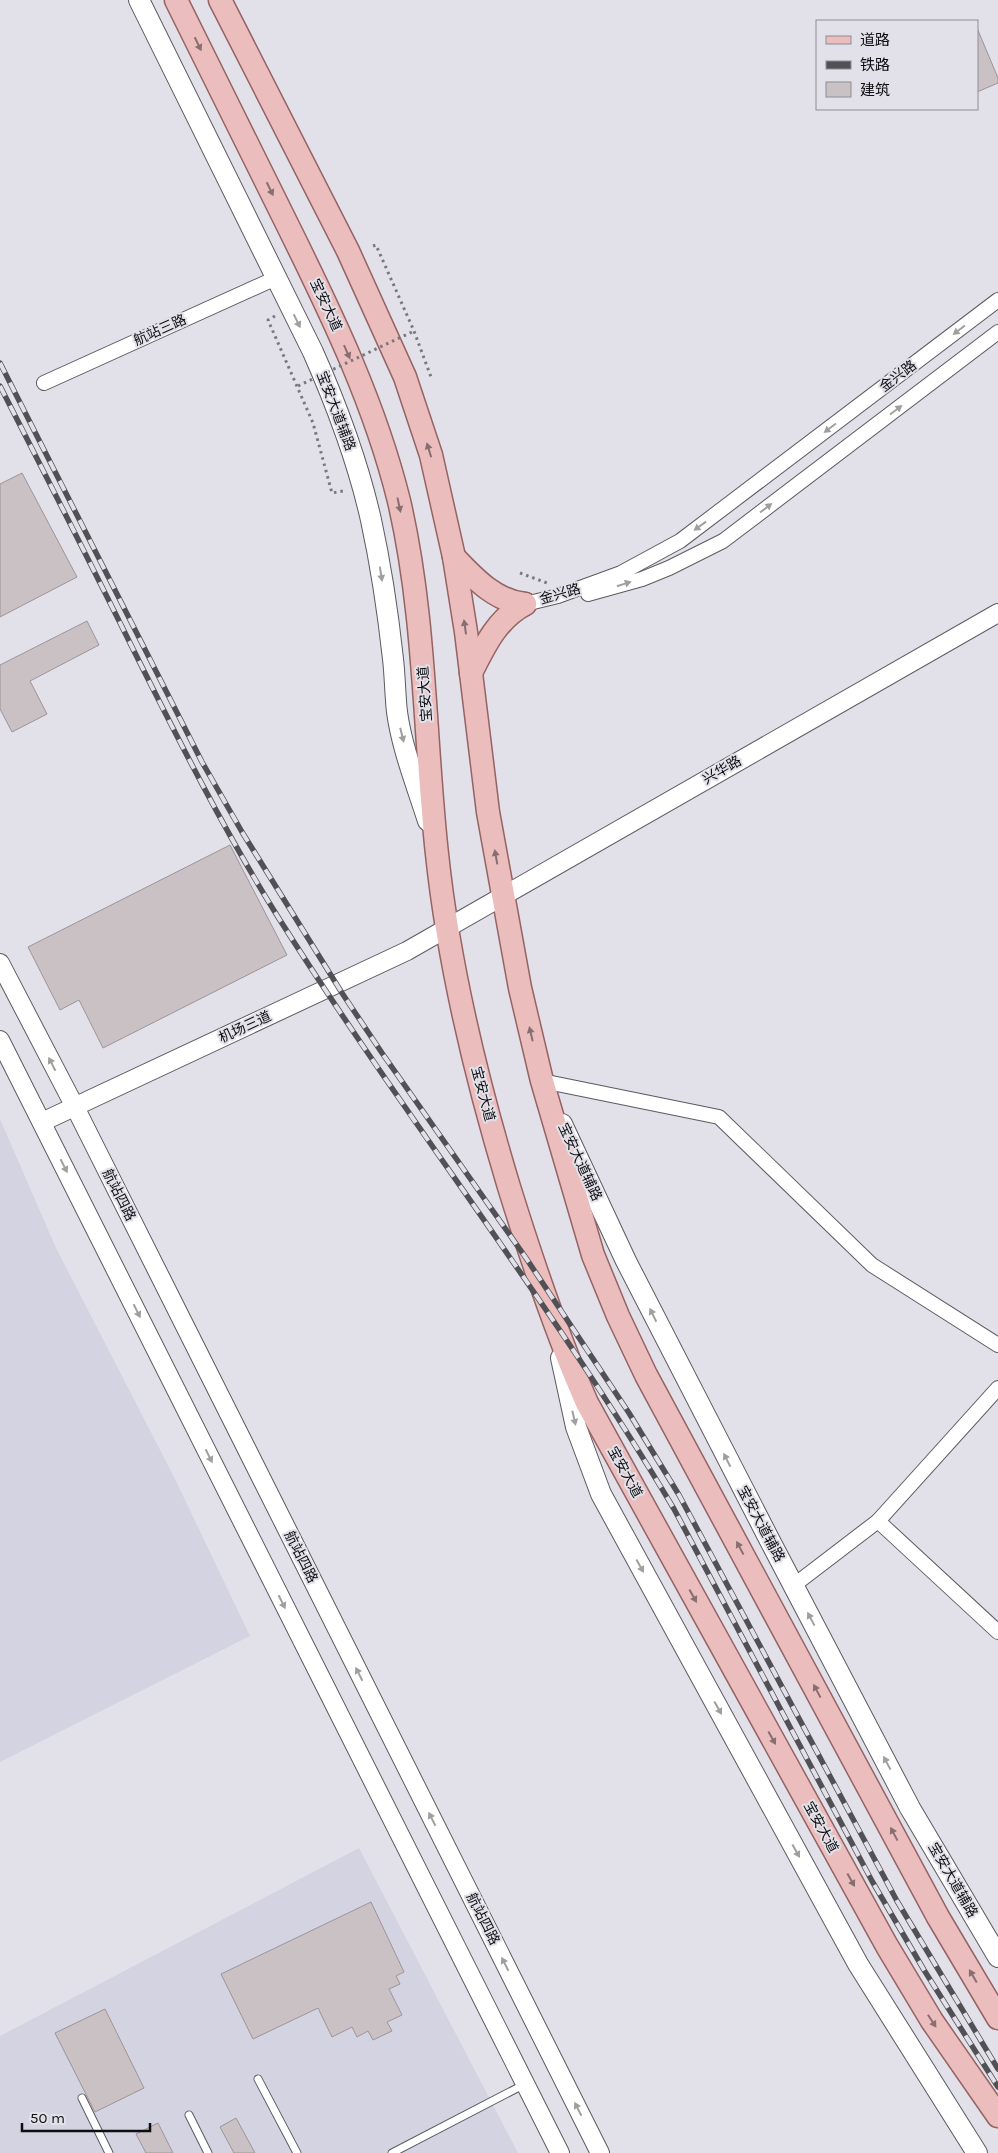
<svg xmlns="http://www.w3.org/2000/svg" width="998" height="2153" viewBox="0 0 998 2153" font-family="Karla,'Noto Sans SC',sans-serif">
<rect width="100%" height="100%" fill="#e2e1e9"/>
<g fill="#d4d3e2">
<polygon points="0,1119 56,1248 175,1479 250,1636 0,1762"/>
<polygon points="359,1848 518,2153 0,2153 0,2036"/>
</g>
<g fill="#cac1c5" stroke="#9c9497">
<polygon points="977,28 998,78 998,83 977,92"/>
<polygon points="22,473 77,577 0,617 0,484"/>
<polygon points="87,621 99,645 30,681 47,714 12,732 0,709 0,665"/>
<polygon points="230,845 287,955 103,1048 79,1000 60,1010 28,947"/>
<polygon points="371,1902 404,1972 396,1976 400,1984 389,1989 402,2015 387,2022 392,2031 373,2040 368,2031 357,2037 352,2027 332,2037 318,2008 253,2039 221,1974"/>
<polygon points="105,2009 144,2088 95,2112 55,2033"/>
<polygon points="236,2118 255,2153 234,2153 220,2127"/>
<polygon points="158,2123 173,2153 146,2153 136,2134"/>
</g>
<g fill="none" stroke-linecap="round" stroke-linejoin="round">
<g stroke="#5a5a60" stroke-width="9">
<g id="service">
<polyline points="258,2079 297,2153"/>
<polyline points="82,2098 109,2153"/>
<polyline points="189,2115 208,2153"/>
<polyline points="392,2153 525,2084"/>
</g>
</g>
<g stroke="#5a5a60" stroke-width="16">
<g id="minor">
<polyline points="44,383 276,278"/>
<polyline points="588,594 642,579 669,568 723,541 998,332"/>
<polyline points="525,604 558,596 621,573 680,541 998,300"/>
<polyline points="542,1081 719,1117 872,1265 998,1345"/>
<polyline points="878,1521 998,1632"/>
<polyline points="793,1586 878,1521 998,1388"/>
</g>
</g>
<g stroke="#5a5a60" stroke-width="20">
<g id="tertiary">
<polyline points="0,963 75,1107 600,2153"/>
<polyline points="0,1040 560,2153"/>
<polyline points="42,1122 407,951 998,613"/>
</g>
</g>
<g stroke="#5a5a60" stroke-width="22">
<g id="secondary">
<path d="M139,0L313,352C337,406 358,462 371,520C381,566 388,613 393,659C395,676 395,694 397,712C402,749 417,786 428,821"/>
<polyline points="562,1124 626,1261 768,1537 910,1808 998,1957"/>
<polyline points="561,1358 576,1427 601,1494 858,1964 977,2153"/>
</g>
</g>
<g stroke="#956364" stroke-width="25">
<g id="primary">
<path d="M176,0C213,75 251,151 288,226C332,315 375,404 399,501C426,617 424,736 437,854C449,968 476,1078 509,1187C532,1261 556,1333 587,1403L887,1946L932,2021L998,2116"/>
<polyline points="220,0 348,251 405,377 431,455 454,557 466,632 488,812 520,988 542,1081 593,1255 618,1316 646,1375 938,1917 998,2018"/>
<path d="M454,557C474,578 495,601 525,604"/>
<path d="M471,673C485,645 497,619 525,604"/>
</g>
</g>
<g stroke="#78787d" stroke-width="3" stroke-dasharray="2.5 4" stroke-linecap="butt">
<polyline points="373,246 376,245 414,331 431,377 430,378"/>
<polyline points="275,316 268,320 313,423 332,493 343,491"/>
<polyline points="520,573 547,583"/>
</g>
<use href="#service" stroke="#fff" stroke-width="7"/>
<use href="#minor" stroke="#fff" stroke-width="14"/>
<use href="#tertiary" stroke="#fff" stroke-width="18"/>
<use href="#secondary" stroke="#fff" stroke-width="20"/>
<use href="#primary" stroke="#ebbdbd" stroke-width="22"/>
<g stroke="#515155" stroke-width="5.5">
<g id="rail">
<polyline points="0,363 202,762 242,832 342,993 382,1053 526,1258 629,1413 679,1495 897,1901 998,2069"/>
<path d="M0,386C45,474 90,562 134,651C179,741 225,832 278,917C405,1118 553,1305 674,1509L872,1881L924,1970L998,2087"/>
</g>
</g>
<use href="#rail" stroke="#e2e1e9" stroke-width="4" stroke-dasharray="11" stroke-linecap="butt"/>
<polyline stroke="#78787d" stroke-width="3" stroke-dasharray="2.5 4" stroke-linecap="butt" points="298,386 414,331"/>
</g>
<defs><path id="oneway-solid" d="M-6-.8H1V-3.2L6.5 0L1 3.2V.8H-6Z" transform="scale(1.25)"/></defs>
<g fill="#886e70">
<use href="#oneway-solid" transform="translate(198 44) rotate(64)"/>
<use href="#oneway-solid" transform="translate(270 189) rotate(64)"/>
<use href="#oneway-solid" transform="translate(347 352) rotate(66)"/>
<use href="#oneway-solid" transform="translate(429 450) rotate(-107)"/>
<use href="#oneway-solid" transform="translate(399 505) rotate(78)"/>
<use href="#oneway-solid" transform="translate(465 627) rotate(-98)"/>
<use href="#oneway-solid" transform="translate(496 857) rotate(-100)"/>
<use href="#oneway-solid" transform="translate(531 1034) rotate(-103)"/>
<use href="#oneway-solid" transform="translate(740 1548) rotate(-118)"/>
<use href="#oneway-solid" transform="translate(693 1596) rotate(61)"/>
<use href="#oneway-solid" transform="translate(817 1691) rotate(-118)"/>
<use href="#oneway-solid" transform="translate(772 1738) rotate(61)"/>
<use href="#oneway-solid" transform="translate(894 1834) rotate(-118)"/>
<use href="#oneway-solid" transform="translate(851 1880) rotate(61)"/>
<use href="#oneway-solid" transform="translate(973 1976) rotate(-120)"/>
<use href="#oneway-solid" transform="translate(932 2021) rotate(57)"/>
</g>
<g fill="#9f9fa0">
<use href="#oneway-solid" transform="translate(297 321) rotate(64)"/>
<use href="#oneway-solid" transform="translate(959 330) rotate(143)"/>
<use href="#oneway-solid" transform="translate(896 410) rotate(-37)"/>
<use href="#oneway-solid" transform="translate(830 428) rotate(143)"/>
<use href="#oneway-solid" transform="translate(766 508) rotate(-37)"/>
<use href="#oneway-solid" transform="translate(700 526) rotate(144)"/>
<use href="#oneway-solid" transform="translate(381 574) rotate(81)"/>
<use href="#oneway-solid" transform="translate(624 584) rotate(-17)"/>
<use href="#oneway-solid" transform="translate(402 735) rotate(76)"/>
<use href="#oneway-solid" transform="translate(52 1064) rotate(-117)"/>
<use href="#oneway-solid" transform="translate(64 1166) rotate(63)"/>
<use href="#oneway-solid" transform="translate(137 1311) rotate(63)"/>
<use href="#oneway-solid" transform="translate(653 1315) rotate(-116)"/>
<use href="#oneway-solid" transform="translate(574 1418) rotate(77)"/>
<use href="#oneway-solid" transform="translate(209 1456) rotate(63)"/>
<use href="#oneway-solid" transform="translate(727 1460) rotate(-117)"/>
<use href="#oneway-solid" transform="translate(640 1566) rotate(61)"/>
<use href="#oneway-solid" transform="translate(282 1602) rotate(63)"/>
<use href="#oneway-solid" transform="translate(811 1619) rotate(-118)"/>
<use href="#oneway-solid" transform="translate(359 1674) rotate(-117)"/>
<use href="#oneway-solid" transform="translate(718 1708) rotate(61)"/>
<use href="#oneway-solid" transform="translate(887 1763) rotate(-118)"/>
<use href="#oneway-solid" transform="translate(432 1819) rotate(-117)"/>
<use href="#oneway-solid" transform="translate(796 1851) rotate(61)"/>
<use href="#oneway-solid" transform="translate(505 1964) rotate(-117)"/>
<use href="#oneway-solid" transform="translate(578 2109) rotate(-117)"/>
</g>
<g text-anchor="middle" dominant-baseline="central" stroke-width="4" stroke-linejoin="round" paint-order="stroke">
<g font-size="14" fill="#0e0e11" stroke="#e2e1e9">
<text transform="translate(326 305) rotate(65)">宝安大道</text>
<text transform="translate(160 330) rotate(-24)">航站三路</text>
<text transform="translate(898 376) rotate(-37)">金兴路</text>
<text transform="translate(336 411) rotate(69)">宝安大道辅路</text>
<text transform="translate(560 594) rotate(-16)">金兴路</text>
<text transform="translate(425 694) rotate(-94)">宝安大道</text>
<text transform="translate(722 770) rotate(-30)">兴华路</text>
<text transform="translate(245 1027) rotate(-25)">机场三道</text>
<text transform="translate(483 1094) rotate(75)">宝安大道</text>
<text transform="translate(580 1162) rotate(65)">宝安大道辅路</text>
<text transform="translate(119 1195) rotate(63)">航站四路</text>
<text transform="translate(625 1472) rotate(61)">宝安大道</text>
<text transform="translate(761 1524) rotate(62)">宝安大道辅路</text>
<text transform="translate(301 1557) rotate(63)">航站四路</text>
<text transform="translate(821 1827) rotate(61)">宝安大道</text>
<text transform="translate(953 1880) rotate(60)">宝安大道辅路</text>
<text transform="translate(483 1919) rotate(63)">航站四路</text>
</g>
</g>
<rect x="816" y="20" width="162" height="90" fill="#e2e1e9" stroke="#8d8d93"/>
<rect x="826" y="36" width="25" height="8" fill="#ebbdbd" stroke="#8d8d93"/>
<text x="860" y="45" font-size="15" fill="#0e0e11">道路</text>
<rect x="826" y="61" width="25" height="8" fill="#515155" stroke="#8d8d93"/>
<text x="860" y="70" font-size="15" fill="#0e0e11">铁路</text>
<rect x="826" y="82" width="25" height="15" fill="#cac1c5" stroke="#8d8d93"/>
<text x="860" y="95" font-size="15" fill="#0e0e11">建筑</text>
<path d="M22 2123v8h128v-8" fill="none" stroke="#0e0e11" stroke-width="2.5"/>
<text x="30" y="2123" font-size="15" fill="#0e0e11" stroke="#e2e1e9" stroke-width="4" paint-order="stroke">50 m</text>
</svg>
